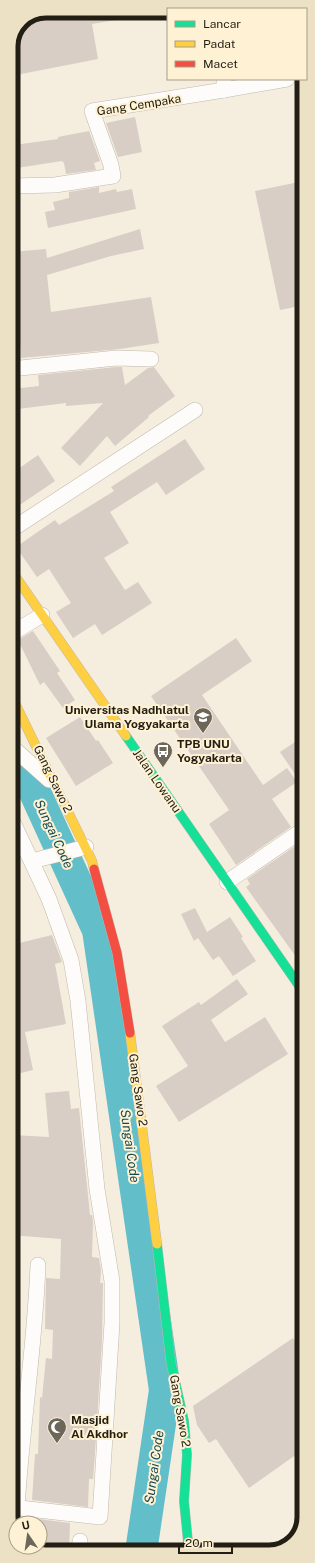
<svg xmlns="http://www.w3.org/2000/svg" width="315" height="1563" viewBox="0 0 315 1563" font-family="'Public Sans',sans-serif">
<rect width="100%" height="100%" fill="#f5eede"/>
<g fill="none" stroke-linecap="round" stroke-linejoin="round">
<polyline stroke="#62bec9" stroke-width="32" points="11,761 27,775 98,930 165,1390 141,1552"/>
</g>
<g fill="#d8cec5">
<polygon points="46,11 122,11 122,19 92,24 98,59 11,76 11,51 20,49 16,33 21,21"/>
<polygon points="135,117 142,152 118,157 106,123"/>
<polygon points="89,131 100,161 94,163 96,170 66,174 64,163 62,161 17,168 14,145 58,139 58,137"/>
<polygon points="304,181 304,305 280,310 255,191"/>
<polygon points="99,187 99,193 116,189 117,192 132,189 136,209 48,228 45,212 55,210 53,202 69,198 69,192"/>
<polygon points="140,229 144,249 111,256 47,275 51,312 151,297 159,343 120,349 21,358 20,342 16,336 14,315 11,252 46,249 47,258"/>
<polygon points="116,367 122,367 125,385 148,368 154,367 175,396 148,416 149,417 115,446 107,436 80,466 61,448 103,403 66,406 66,403 18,409 12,403 11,389 39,386 38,375"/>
<polygon points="185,439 205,469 166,495 157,482 110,512 129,543 104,558 125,590 138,582 152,603 102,635 95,624 73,638 56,612 71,603 49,569 37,577 16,547 55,520 59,525 114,491 111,487"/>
<polygon points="38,455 55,481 11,511 11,474"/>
<polygon points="33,631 60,671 57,673 75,700 63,708 44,682 40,685 18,640"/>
<polygon points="236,638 252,661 202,695 263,785 287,768 297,782 272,799 291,827 236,865 209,824 229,810 151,696"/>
<polygon points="80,717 96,741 98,740 113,763 76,786 46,738"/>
<polygon points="304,736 304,768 295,774 280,752"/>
<polygon points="301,842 304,847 304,968 246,887 250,884 247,879"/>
<polygon points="195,908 207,932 230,917 243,937 241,938 256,961 233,976 219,956 213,960 198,938 194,941 181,914"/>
<polygon points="52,935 62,962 55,964 66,1024 25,1032 33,1070 17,1074 11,1047 11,945"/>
<polygon points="237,979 248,994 211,1020 225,1042 265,1017 288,1054 179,1122 156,1086 188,1066 162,1026 199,1002 201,1005"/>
<polygon points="69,1091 71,1109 79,1108 90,1215 92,1215 93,1221 92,1257 99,1258 101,1270 100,1283 103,1283 102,1341 95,1453 93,1479 89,1479 88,1507 32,1500 35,1454 38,1454 40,1397 42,1398 46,1358 52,1359 53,1330 45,1329 46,1278 60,1279 61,1239 11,1235 15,1182 11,1182 13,1135 49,1137 45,1093"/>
<polygon points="304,1333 304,1449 249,1488 216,1439 209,1443 197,1425 193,1406 293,1338 294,1340"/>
<polygon points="31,1518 70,1523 69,1552 42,1552 32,1547 40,1547 40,1523 31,1523"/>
</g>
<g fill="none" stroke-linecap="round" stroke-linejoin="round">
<g stroke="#bfb9ad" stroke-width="16">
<g id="street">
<polyline points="224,90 287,79"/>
<polyline points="11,186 55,185 113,176 111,165 92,111 224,90 224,79"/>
<polyline points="11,343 13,368"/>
<polyline points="11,369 116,358 151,359"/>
<polyline points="11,530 195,410"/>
<polyline points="11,634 42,615"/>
<polyline points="11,746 49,780"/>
<polyline points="11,818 49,899 71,960 78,1001 97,1189 112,1281 112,1323 100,1517 11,1507"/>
<polyline points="32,861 86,847"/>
<polyline points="227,882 304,829"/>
<path d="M17,1507C22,1426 35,1346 38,1265"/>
<polyline points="79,1552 80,1541"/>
</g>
</g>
<g stroke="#bfb9ad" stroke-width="10">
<g id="fast">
<polyline points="126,736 304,993"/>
<polyline points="157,1244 171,1363 184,1421 187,1455 184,1501 189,1552"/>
</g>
</g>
<g stroke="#bfb9ad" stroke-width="10">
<g id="slow">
<polyline points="11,570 126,736"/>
<polyline points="11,695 92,861 94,869"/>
<polyline points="130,1033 157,1244"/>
</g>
</g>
<g stroke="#bfb9ad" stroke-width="10">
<polyline id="jam" points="94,869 117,953 130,1033"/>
</g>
<use href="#street" stroke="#fefcfa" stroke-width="15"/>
<use href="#fast" stroke="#16e098" stroke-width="9"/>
<use href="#slow" stroke="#ffcf43" stroke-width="9"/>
<use href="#jam" stroke="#f24e42" stroke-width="9"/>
</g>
<defs>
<g id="university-pin" transform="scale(1)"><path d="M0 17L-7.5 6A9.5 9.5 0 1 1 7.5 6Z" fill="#6c675a" stroke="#fff2d4"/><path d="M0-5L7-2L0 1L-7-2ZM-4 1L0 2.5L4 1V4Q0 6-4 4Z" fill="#fff"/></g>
<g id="bus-pin" transform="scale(1)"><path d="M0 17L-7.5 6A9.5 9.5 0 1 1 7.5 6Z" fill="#6c675a" stroke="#fff2d4"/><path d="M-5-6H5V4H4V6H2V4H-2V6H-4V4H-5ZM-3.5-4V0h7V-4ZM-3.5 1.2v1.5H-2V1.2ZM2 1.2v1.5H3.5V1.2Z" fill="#fff"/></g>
<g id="mosque-pin" transform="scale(1)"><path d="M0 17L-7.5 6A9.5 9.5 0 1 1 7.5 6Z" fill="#6c675a" stroke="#fff2d4"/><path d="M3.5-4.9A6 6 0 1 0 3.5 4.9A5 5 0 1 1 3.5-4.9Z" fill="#fff"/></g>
</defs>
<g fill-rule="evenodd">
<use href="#university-pin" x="203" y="717"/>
<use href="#bus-pin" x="163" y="751"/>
<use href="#mosque-pin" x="57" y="1427"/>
</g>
<g text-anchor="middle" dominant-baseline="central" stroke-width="4" stroke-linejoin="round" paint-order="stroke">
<g font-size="12" fill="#221e13" stroke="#fff2d4">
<text transform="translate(139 105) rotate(-9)">Gang Cempaka</text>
<text transform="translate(53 779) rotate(64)">Gang Sawo 2</text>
<text transform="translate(157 781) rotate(55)">Jalan Lowanu</text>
<text transform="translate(138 1090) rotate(82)">Gang Sawo 2</text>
<text transform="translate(180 1411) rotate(80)">Gang Sawo 2</text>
</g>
<g font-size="12" font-weight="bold" fill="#221e13" stroke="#fff2d4" text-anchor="start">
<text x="189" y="710" text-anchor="end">Universitas Nadhlatul<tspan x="189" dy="14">Ulama Yogyakarta</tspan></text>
<text x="177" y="744">TPB UNU<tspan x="177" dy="14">Yogyakarta</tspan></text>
<text x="71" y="1420">Masjid<tspan x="71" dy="14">Al Akdhor</tspan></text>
</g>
<g font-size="13" font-style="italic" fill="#144a53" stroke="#fff2d4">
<text transform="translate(54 834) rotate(65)">Sungai Code</text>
<text transform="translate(130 1146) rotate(82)">Sungai Code</text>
<text transform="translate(154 1467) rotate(-82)">Sungai Code</text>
</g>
</g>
<path d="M0 0H315V1563H0ZM46 18H269A28 28 0 0 1 297 46V1517A28 28 0 0 1 269 1545H46A28 28 0 0 1 18 1517V46A28 28 0 0 1 46 18Z" fill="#ede1c5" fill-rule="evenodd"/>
<path fill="none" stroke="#221e13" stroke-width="5" d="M46 18H269A28 28 0 0 1 297 46V1517A28 28 0 0 1 269 1545H46A28 28 0 0 1 18 1517V46A28 28 0 0 1 46 18Z"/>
<rect x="167" y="8" width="140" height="72" fill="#fff2d4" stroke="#a79d87"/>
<rect x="175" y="21" width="20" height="6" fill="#16e098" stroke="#a79d87"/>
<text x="203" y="28" font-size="12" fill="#221e13">Lancar</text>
<rect x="175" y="41" width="20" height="6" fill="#ffcf43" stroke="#a79d87"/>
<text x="203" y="48" font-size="12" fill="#221e13">Padat</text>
<rect x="175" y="61" width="20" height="6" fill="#f24e42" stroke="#a79d87"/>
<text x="203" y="68" font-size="12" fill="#221e13">Macet</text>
<g transform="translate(28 1535) rotate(347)"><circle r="19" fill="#fff2d4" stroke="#a79d87"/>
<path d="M0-3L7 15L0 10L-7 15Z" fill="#6c675a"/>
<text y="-6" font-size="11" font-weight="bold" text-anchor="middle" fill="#221e13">U</text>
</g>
<path d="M179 1547v6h53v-6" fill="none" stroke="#221e13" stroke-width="2"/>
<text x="185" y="1547" font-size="12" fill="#221e13" stroke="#fff2d4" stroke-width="3" paint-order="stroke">20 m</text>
</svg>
